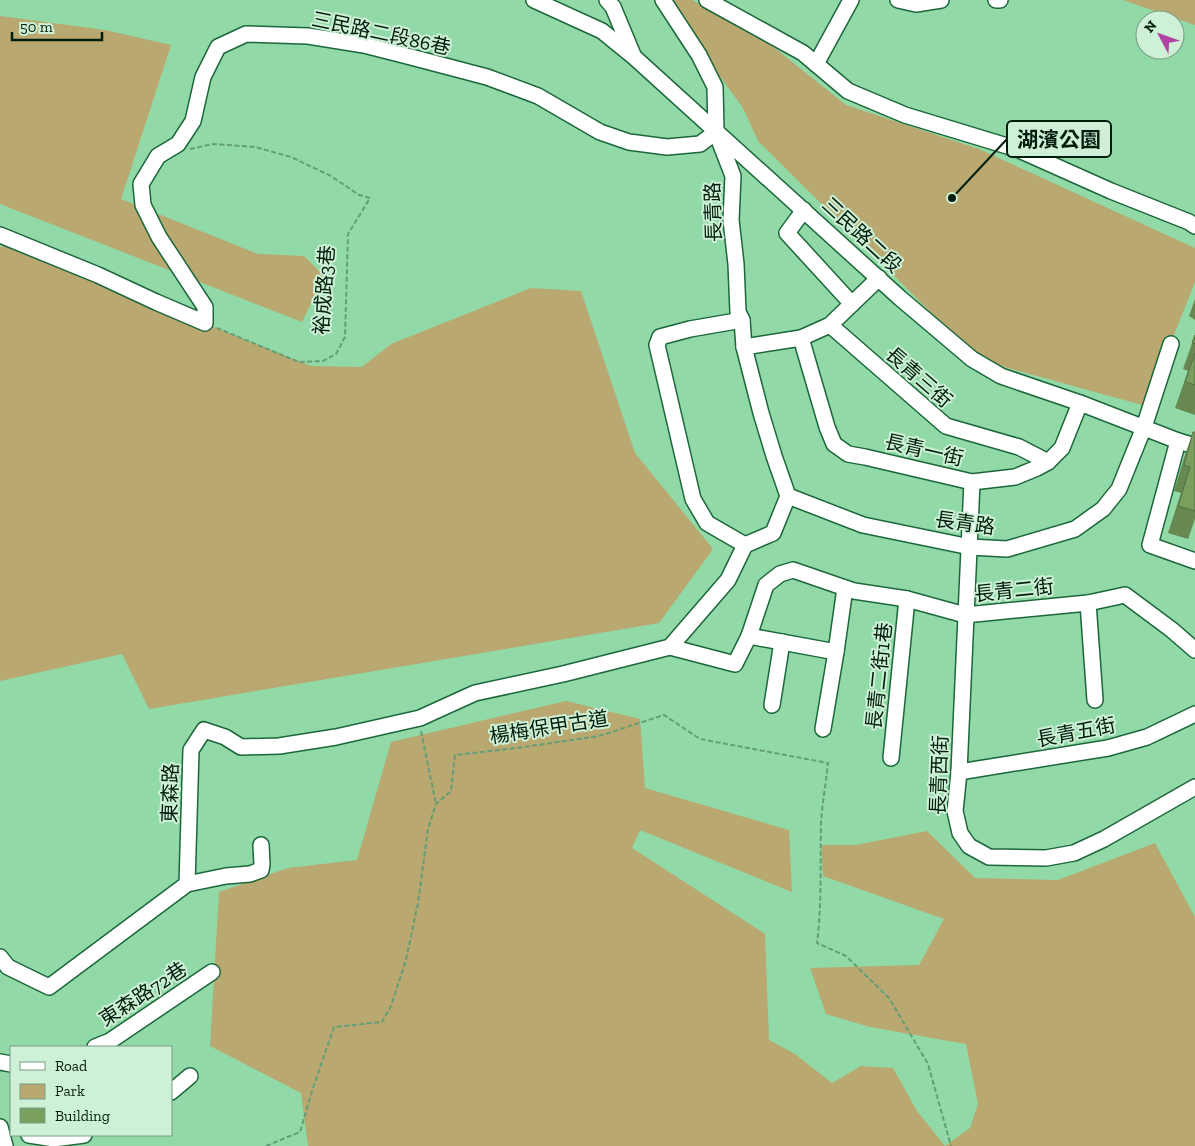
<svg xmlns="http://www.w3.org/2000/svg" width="1195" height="1146" viewBox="0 0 1195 1146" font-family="'Zilla Slab','Noto Sans TC',serif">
<rect width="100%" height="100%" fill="#91d9a7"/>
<g fill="#b9a86f">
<polygon points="671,0 692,0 772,46 846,105 979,149 1195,248 1195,282 1146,406 979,360 758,141 743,108 697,45"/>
<polygon points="1123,0 1195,0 1195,25"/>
<polygon points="0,16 105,30 171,45 121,199 258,254 304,256 324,276 302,322 0,204"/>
<polygon points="10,245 311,366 362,367 391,344 531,288 581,291 635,453 713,549 659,623 149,709 122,654 0,681 0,247"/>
<polygon points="566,701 640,719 645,788 789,830 792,892 640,830 632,848 765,934 769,1040 795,1054 832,1083 861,1066 893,1068 917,1111 945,1146 970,1128 978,1104 966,1044 870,1027 826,1014 810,968 919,965 944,919 823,876 821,845 856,845 927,831 975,878 1058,880 1155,843 1195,917 1195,1146 308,1146 301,1093 210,1046 219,892 288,868 357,860 391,742"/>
</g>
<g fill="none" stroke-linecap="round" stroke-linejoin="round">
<g stroke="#1c673b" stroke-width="18">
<g id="minor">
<polyline points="534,0 602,31 634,57 900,298 972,359 1001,376 1080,403 1178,441 1195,446"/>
<polyline points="607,0 613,7 633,55"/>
<polyline points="707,0 803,53 848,91 905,115 1017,149 1111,191 1189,222 1195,226"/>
<polyline points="898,0 916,4 941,0"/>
<polyline points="996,0 1000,0"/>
<polyline points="816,64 851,0"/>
<polyline points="804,210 787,233 852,304"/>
<polyline points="0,235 98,275 156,302 205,323 205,307 159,237 143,205 141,184 158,156 178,144 193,121 203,77 218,47 246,34 308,36 333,40 364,45 411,57 487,77 538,96 600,132 629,142 667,147 700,144 716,132"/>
<polyline points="742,320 690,329 660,337 657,345 693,499 707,523 745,545"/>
<polyline points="830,325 946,426 1019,447 1048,462"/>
<polyline points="801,338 827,427 834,444 848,454 865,457 972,482 1015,477 1037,468 1048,462 1062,448 1080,403"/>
<polyline points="744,347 801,338 830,325 879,278"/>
<polyline points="1178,441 1150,545 1195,561"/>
<polyline points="972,482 959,772 955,811 960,833 969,846 989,857 1046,858 1074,853 1104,839 1195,787"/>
<polyline points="788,496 863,525 970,547 1007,549 1075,529 1103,509 1119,489 1144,427 1171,344"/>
<polyline points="1088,603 1125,595 1172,630 1195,650"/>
<polyline points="749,636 836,652 845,588"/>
<polyline points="670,647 735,664 749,636 766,585 780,574 793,570 854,591 907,599 965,615 1088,603 1095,700"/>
<polyline points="772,705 782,642"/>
<polyline points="823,729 836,652"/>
<polyline points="891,758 907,599"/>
<polyline points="959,772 1108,748 1147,737 1195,714"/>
<polyline points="187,884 226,876 250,874 261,870 262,864 261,845"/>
<polyline points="0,957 8,967 49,987 187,884 191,750 204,730 225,737 241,747 279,746 336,737 420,718 475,693 563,674 670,647 728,580 745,545 773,533 788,496 774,456 761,413 744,347 742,320 738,312 736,264 731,220 733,176 716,132 715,87 699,55 663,0"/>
<polyline points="95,1047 110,1041 212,972"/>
<polyline points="0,1062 11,1064"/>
<polyline points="171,1092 190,1076"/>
<polyline points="0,1127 5,1146"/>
<polyline points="29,1135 54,1139 84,1135"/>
</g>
</g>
<g stroke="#649e76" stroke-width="2" stroke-dasharray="5 2.5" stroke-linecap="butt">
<polyline points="190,149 213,144 255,147 291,157 331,176 359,195 370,198 348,234 345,337 336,354 323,361 299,362 217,328"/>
<polyline points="421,731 436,804"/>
<path d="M266,1146L300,1132L313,1088L334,1027L382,1022L391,1006L406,960L418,903L428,829L436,804L451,791L455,755L517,748L599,736L664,715L700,739L828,763C826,783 822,804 821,824C820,864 822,904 817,943L846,956L889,998L928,1064L951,1146"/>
</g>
<use href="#minor" stroke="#fff" stroke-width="15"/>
</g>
<g fill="#678951">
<polygon points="1195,299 1195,320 1189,316"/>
<polygon points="1195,335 1195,415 1175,408 1188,371 1183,369"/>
<polygon points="1193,432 1195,432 1195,519 1188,539 1168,533 1181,493 1174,491 1184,458"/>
</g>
<g fill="#789f5e" stroke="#546f42">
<polygon points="1195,335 1195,344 1192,343"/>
<polygon points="1195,353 1195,385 1185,382"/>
<polygon points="1193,432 1195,432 1195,511 1178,506 1190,467 1184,465"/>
</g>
<g text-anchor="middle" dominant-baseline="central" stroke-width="4" stroke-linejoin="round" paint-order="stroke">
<g font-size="20" fill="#011e0c" stroke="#cdf0d6">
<text transform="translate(381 33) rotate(12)">三民路二段86巷</text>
<text transform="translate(713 212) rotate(-92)">長青路</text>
<text transform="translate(862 235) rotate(43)">三民路二段</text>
<text transform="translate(324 290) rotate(-86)">裕成路3巷</text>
<text transform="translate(919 377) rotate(41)">長青三街</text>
<text transform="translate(924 450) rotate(13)">長青一街</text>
<text transform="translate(965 523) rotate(8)">長青路</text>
<text transform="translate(1014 590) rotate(-6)">長青二街</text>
<text transform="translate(879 676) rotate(-84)">長青二街1巷</text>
<text transform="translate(549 727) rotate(-9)">楊梅保甲古道</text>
<text transform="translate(1076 732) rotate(-11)">長青五街</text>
<text transform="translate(939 775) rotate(-88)">長青西街</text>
<text transform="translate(170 793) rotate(-88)">東森路</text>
<text transform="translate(143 994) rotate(-33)">東森路72巷</text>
</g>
</g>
<path fill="none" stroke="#011e0c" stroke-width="2" d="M952 198L1007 139"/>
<circle fill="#011e0c" stroke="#cdf0d6" stroke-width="2" cx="952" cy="198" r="5"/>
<rect fill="#cdf0d6" stroke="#011e0c" stroke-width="2" x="1007" y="121" width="104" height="36" rx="5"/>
<g font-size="21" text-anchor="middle" font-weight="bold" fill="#011e0c">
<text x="1059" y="147">湖濱公園</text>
</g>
<rect x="10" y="1046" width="162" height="90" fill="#cdf0d6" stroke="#7b9c85"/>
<rect x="20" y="1062" width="25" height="8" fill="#ffffff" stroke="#7b9c85"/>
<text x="55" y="1071" font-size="15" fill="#011e0c">Road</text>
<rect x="20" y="1084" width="25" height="15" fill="#b9a86f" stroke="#7b9c85"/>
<text x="55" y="1096" font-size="15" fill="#011e0c">Park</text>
<rect x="20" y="1108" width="25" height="15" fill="#789f5e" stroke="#7b9c85"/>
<text x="55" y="1121" font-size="15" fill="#011e0c">Building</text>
<g transform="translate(1160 35) rotate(311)"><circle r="24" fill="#cdf0d6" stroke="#7b9c85"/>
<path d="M0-4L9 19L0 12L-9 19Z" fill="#b143a2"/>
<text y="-8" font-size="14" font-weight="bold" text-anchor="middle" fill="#011e0c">N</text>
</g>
<path d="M12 32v8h90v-8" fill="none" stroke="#011e0c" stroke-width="2.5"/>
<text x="20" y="32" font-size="15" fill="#011e0c" stroke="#cdf0d6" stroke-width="4" paint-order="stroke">50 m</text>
</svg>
